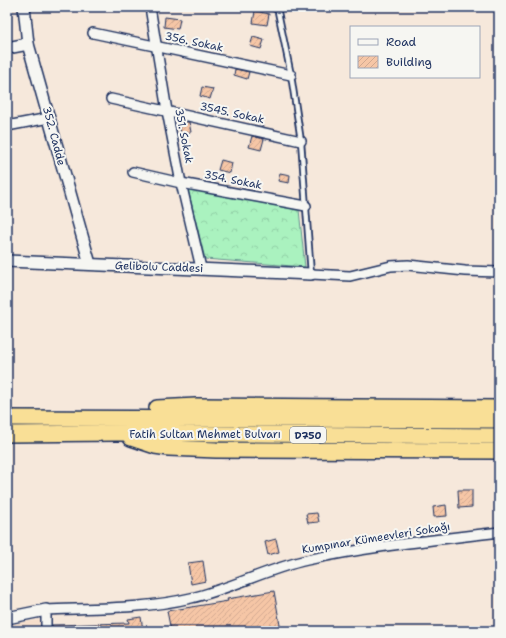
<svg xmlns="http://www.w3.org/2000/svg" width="506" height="638" viewBox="0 0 506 638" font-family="'Shantell Sans',sans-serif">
<defs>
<pattern id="forest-crowns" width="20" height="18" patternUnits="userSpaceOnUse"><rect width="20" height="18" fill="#aaf2bf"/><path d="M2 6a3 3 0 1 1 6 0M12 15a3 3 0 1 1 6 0" fill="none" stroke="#92d0a7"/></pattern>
<pattern id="building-hatch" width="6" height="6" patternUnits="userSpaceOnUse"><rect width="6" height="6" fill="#f6c6a6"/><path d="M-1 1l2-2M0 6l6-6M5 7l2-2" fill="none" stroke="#d2aa91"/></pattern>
</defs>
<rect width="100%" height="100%" fill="#f6e8db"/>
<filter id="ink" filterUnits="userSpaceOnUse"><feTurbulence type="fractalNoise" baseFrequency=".025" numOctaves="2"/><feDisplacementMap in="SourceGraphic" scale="8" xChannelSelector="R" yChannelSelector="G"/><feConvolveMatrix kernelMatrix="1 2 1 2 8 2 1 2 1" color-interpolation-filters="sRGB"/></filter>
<g filter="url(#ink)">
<polygon fill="#f6decb" points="44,619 44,631 7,631 7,625"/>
<polygon fill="url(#forest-crowns)" stroke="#62908e" points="188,189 299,210 305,267 205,259"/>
<g fill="url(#building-hatch)" stroke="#1b2f5e">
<polygon points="255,11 269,14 267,25 253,23"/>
<polygon points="165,17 180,19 178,29 164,27"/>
<polygon points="253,37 264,40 261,49 250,46"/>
<polygon points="235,69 249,72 247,79 234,75"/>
<polygon points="202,87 213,89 210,99 200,96"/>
<polygon points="187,122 189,122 191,132 181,134 179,123"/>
<polygon points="252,136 264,139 261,150 249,147"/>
<polygon points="221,160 232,163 230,173 218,170"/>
<polygon points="280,173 290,175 289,183 278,181"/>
<polygon points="458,490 472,490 472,507 459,508"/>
<polygon points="446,505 447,516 434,517 433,507"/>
<polygon points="317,513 319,522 308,523 306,514"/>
<polygon points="276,539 279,552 268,555 265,542"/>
<polygon points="203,561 206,581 191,584 188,563"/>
<polygon points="274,591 281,631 171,631 167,611 228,601 227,599"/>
<polygon points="141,617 143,631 52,631 52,625 129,623 128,619"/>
</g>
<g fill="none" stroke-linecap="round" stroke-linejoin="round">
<g stroke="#1b2f5e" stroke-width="8">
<polyline id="service" points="277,7 291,75 301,141 311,274"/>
</g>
<g stroke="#1b2f5e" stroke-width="12">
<g id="minor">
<polyline points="150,7 167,111 181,183 201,268"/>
<polyline points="276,7 278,7"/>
<polyline points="93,33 291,75"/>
<polyline points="111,99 301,141"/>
<polyline points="7,126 49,118"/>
<polyline points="133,172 181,183 306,206"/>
<polyline points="311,274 350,276 391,266 408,265 465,271 499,272"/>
<path d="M46,631V610C93,608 145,609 191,598C231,589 266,569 307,560C370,546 435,540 499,532"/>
</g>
</g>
<g stroke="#1b2f5e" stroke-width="14">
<g id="tertiary">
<polyline points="24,7 28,44 90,264"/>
<polyline points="7,48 28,44"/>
<polyline points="7,261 311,274"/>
<polyline points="7,618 46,610"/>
</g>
</g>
<g stroke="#1b2f5e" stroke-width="18">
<g id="trunk">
<polyline points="157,408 196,406 499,408"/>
<polyline points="7,418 499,420"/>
<polyline points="7,434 117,433 499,436"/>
<polyline points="131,438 155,446 169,448 216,450 499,451"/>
</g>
</g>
<use href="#service" stroke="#f6f6f2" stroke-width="4.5"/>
<use href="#minor" stroke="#f6f6f2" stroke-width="9"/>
<use href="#tertiary" stroke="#f6f6f2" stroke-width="11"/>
<use href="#trunk" stroke="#f9df96" stroke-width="15"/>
</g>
</g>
<g text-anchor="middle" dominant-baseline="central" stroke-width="4" stroke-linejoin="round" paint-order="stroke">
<rect fill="#f6f6f2" stroke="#5d6b8a" stroke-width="1" x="290" y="427" width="36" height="16" rx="3"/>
<g font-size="10" font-weight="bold" fill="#1b2f5e">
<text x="308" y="435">D750</text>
</g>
<g font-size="11" fill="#1b2f5e" stroke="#f6f6f2">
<text transform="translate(194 42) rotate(12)">356. Sokak</text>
<text transform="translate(232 113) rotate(12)">3545. Sokak</text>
<text transform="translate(54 136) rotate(75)">352. Cadde</text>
<text transform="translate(184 136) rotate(79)">351. Sokak</text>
<text transform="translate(233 180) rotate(11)">354. Sokak</text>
<text transform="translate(159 267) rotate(2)">Gelibolu Caddesi</text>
<text x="205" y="434">Fatih Sultan Mehmet Bulvarı</text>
<text transform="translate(376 538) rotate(-9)">Kumpınar Kümeevleri Sokağı</text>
</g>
</g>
<rect width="506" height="638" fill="none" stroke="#f6f6f2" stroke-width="24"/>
<rect x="12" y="12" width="482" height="614" fill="none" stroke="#1b2f5e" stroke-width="1.5" filter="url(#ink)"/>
<rect x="350" y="26" width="130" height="52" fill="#f6f6f2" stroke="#9ea6b7"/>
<rect x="358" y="39" width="20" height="6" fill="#f6f6f2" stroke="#9ea6b7"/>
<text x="386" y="46" font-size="12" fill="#1b2f5e">Road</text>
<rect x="358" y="56" width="20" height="12" fill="url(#building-hatch)" stroke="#9ea6b7"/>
<text x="386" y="66" font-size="12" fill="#1b2f5e">Building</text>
</svg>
